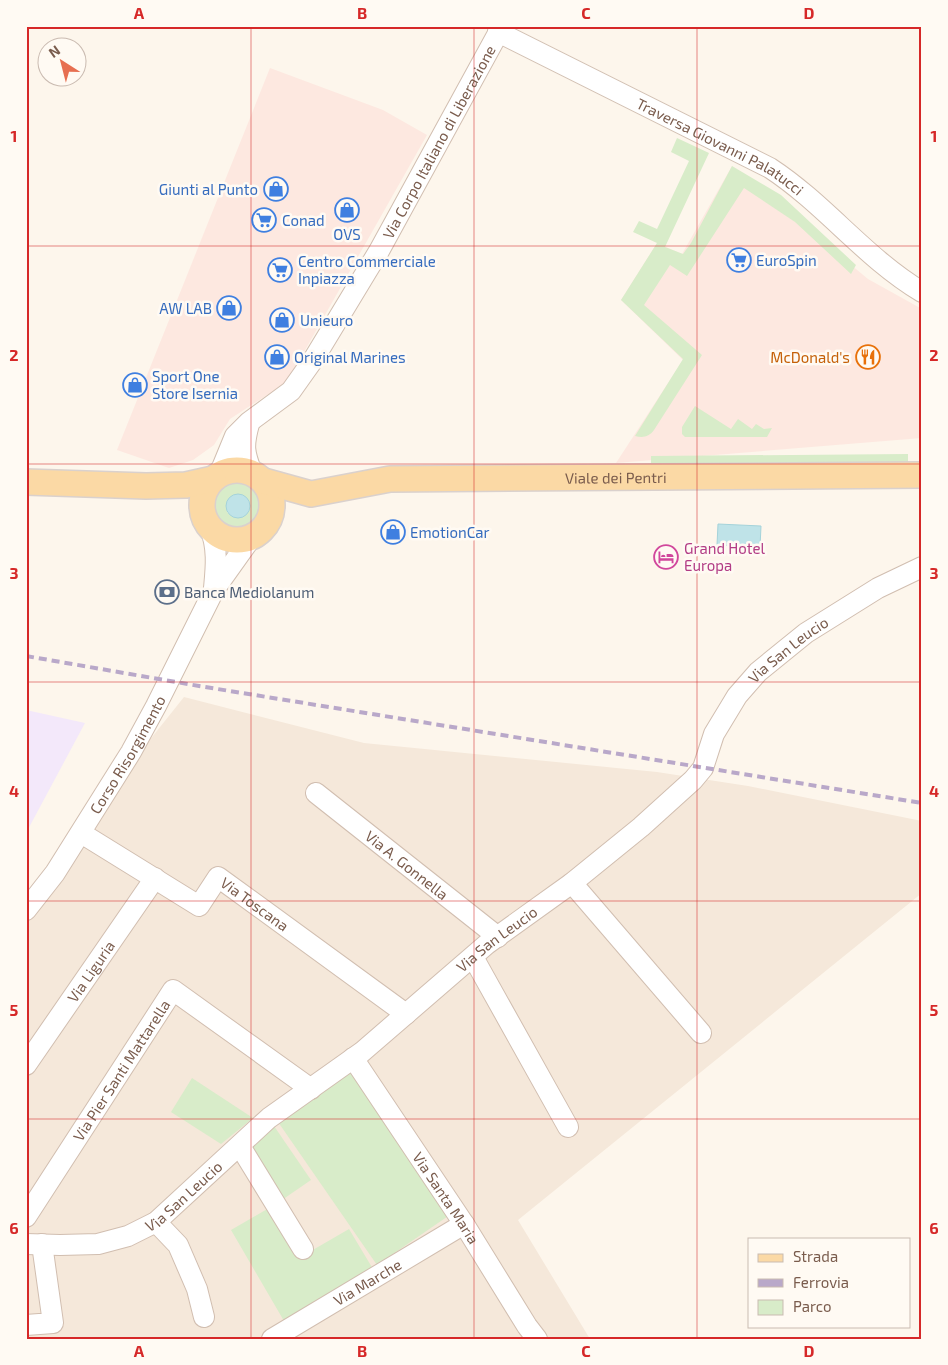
<svg xmlns="http://www.w3.org/2000/svg" width="948" height="1365" viewBox="0 0 948 1365" font-family="'Exo 2',sans-serif">
<rect width="100%" height="100%" fill="#fdf6ec"/>
<polygon fill="#f5e8da" points="184,697 364,743 657,772 748,786 922,821 922,893 518,1220 590,1339 26,1339 26,895"/>
<g fill="#fde8e0">
<polygon points="270,68 383,110 427,135 287,382 230,419 214,445 193,460 169,468 117,450"/>
<polygon points="732,166 868,279 922,309 922,438 616,463 683,360 621,300 657,243 682,254"/>
</g>
<polygon fill="#f3e8fa" points="26,710 85,723 26,833"/>
<g fill="#d8ecc9" fill-rule="evenodd">
<path d="M677,138L709,153L665,247L683,254L691,243L732,166L781,195L856,265L851,274L795,222L744,188L687,276L670,265L644,305L702,355L654,430C649,437 643,438 635,436L683,359L621,300L657,243L633,232L639,221L657,229L689,161L671,152Z"/>
<polygon points="695,406 731,429 738,419 752,429 756,424 764,429 772,428 767,437 685,437 682,434 682,427"/>
<polygon points="908,454 908,462 651,464 651,456"/>
<path d="M232,479C277,477 272,535 236,532C229,532 224,529 219,524C203,508 213,487 232,479ZM250,503L249,510L240,517H233L227,512Z"/>
<polygon points="353,1065 454,1212 377,1265 276,1119"/>
<polygon points="192,1078 253,1118 221,1144 171,1112"/>
<polygon points="274,1126 311,1180 279,1202 246,1146"/>
<polygon points="269,1208 299,1258 349,1229 373,1269 284,1321 231,1230"/>
</g>
<g fill="#bfe3e8" stroke="#a5d3da">
<circle cx="238" cy="506" r="12"/>
<polygon points="718,524 761,526 760,547 717,545"/>
</g>
<g fill="none" stroke-linecap="round" stroke-linejoin="round">
<g stroke="#d1beb0" stroke-width="22">
<g id="minor">
<path id="s1" d="M498,32L770,168C825,204 865,258 922,292"/>
<path d="M249,424C243,446 244,452 252,473"/>
<path id="s2" d="M219,475L235,436L249,422L291,391L313,360L379,251L502,26"/>
<path d="M210,528C218,548 216,567 214,588"/>
<path id="s3" d="M316,793L498,937"/>
<path id="s4" d="M81,833L199,906L218,877L406,1014"/>
<polyline points="572,883 701,1033"/>
<path id="s5" d="M26,910L55,873L131,752L156,706L214,590L251,538"/>
<polyline points="473,957 568,1127"/>
<path id="s6" d="M353,1058L464,1224L527,1326L537,1339"/>
<path id="s7" d="M26,1065L155,878"/>
<polyline points="240,1146 303,1249"/>
<path id="s8" d="M26,1217L173,990L311,1089"/>
<polyline points="156,1222 178,1245 197,1289 204,1317"/>
<path id="s9" d="M26,1244L60,1245L98,1244L128,1236L156,1222L269,1118L362,1052L487,944L572,883L641,827L693,780L703,768L714,734L737,696L758,672L806,633L878,588L922,567"/>
<polyline points="26,1325 53,1323 42,1244"/>
<path id="s10" d="M272,1339L464,1224"/>
</g>
</g>
<g stroke="#dad1cd" stroke-width="28">
<g id="major">
<circle cx="237" cy="505" r="35"/>
<path id="s11" d="M264,481L311,494L390,479L922,475"/>
<polyline points="26,482 146,486 186,485 213,479"/>
</g>
</g>
<use href="#minor" stroke="#fff" stroke-width="20"/>
<use href="#major" stroke="#fbd9a5" stroke-width="25"/>
<polyline stroke="#b9a8c9" stroke-width="4" stroke-dasharray="8 5" stroke-linecap="butt" points="26,656 199,686 922,803"/>
</g>
<path fill="none" stroke="#d62828" stroke-width="1" stroke-opacity="0.55" d="M251,26V1339M474,26V1339M697,26V1339M26,246H922M26,464H922M26,682H922M26,901H922M26,1119H922"/>
<defs>
<g id="shop-ring" transform="scale(1.25)"><circle r="9.5" fill="#fffaf3" stroke="#3f7fe0" stroke-width="1.5"/><path d="M-5-2.5h2.3a2.7 3.5 0 0 1 5.4 0H5L5.5 6h-11ZM-1.5-2.5h3a1.5 2.3 0 0 0-3 0Z" fill="#3f7fe0"/></g>
<g id="supermarket-ring" transform="scale(1.25)"><circle r="9.5" fill="#fffaf3" stroke="#3f7fe0" stroke-width="1.5"/><path d="M-6-5.5h2.5l.6 2H6L4.5 2H-2.5L-4.4-4H-6ZM-1.5 3.2a1.3 1.3 0 1 0 .1 0ZM3 3.2a1.3 1.3 0 1 0 .1 0Z" fill="#3f7fe0"/></g>
<g id="restaurant-ring" transform="scale(1.25)"><circle r="9.5" fill="#fffaf3" stroke="#e8710a" stroke-width="1.5"/><path d="M-5-6h1v4h1v-4h1v4h1v-4h1v5L-1.5 .5V6h-2V.5L-5-1ZM5-6V6H3V1.5H1.5Q1.5-4 5-6Z" fill="#e8710a"/></g>
<g id="hotel-ring" transform="scale(1.25)"><circle r="9.5" fill="#fffaf3" stroke="#d1479c" stroke-width="1.5"/><path d="M-6-4.5h1.5V1H6V5H4.5V3h-9V5H-6ZM-4 0a1.8 1.8 0 1 1 3.6 0ZM.5 0V-2.5h3Q6-2.5 6 0Z" fill="#d1479c"/></g>
<g id="bank-ring" transform="scale(1.25)"><circle r="9.5" fill="#fffaf3" stroke="#5c6f8a" stroke-width="1.5"/><path d="M-6-4H6V4H-6ZM0-2.3a2.3 2.3 0 1 0 0 4.6a2.3 2.3 0 1 0 0-4.6Z" fill="#5c6f8a"/></g>
</defs>
<g fill-rule="evenodd">
<use href="#shop-ring" x="276" y="189"/>
<use href="#shop-ring" x="347" y="210"/>
<use href="#supermarket-ring" x="264" y="220"/>
<use href="#supermarket-ring" x="739" y="260"/>
<use href="#supermarket-ring" x="280" y="270"/>
<use href="#shop-ring" x="229" y="308"/>
<use href="#shop-ring" x="282" y="320"/>
<use href="#shop-ring" x="277" y="357"/>
<use href="#restaurant-ring" x="868" y="357"/>
<use href="#shop-ring" x="135" y="385"/>
<use href="#shop-ring" x="393" y="532"/>
<use href="#hotel-ring" x="666" y="557"/>
<use href="#bank-ring" x="167" y="592"/>
</g>
<g text-anchor="middle" dominant-baseline="central" stroke-width="5" stroke-linejoin="round" paint-order="stroke">
<g font-size="15" fill="#7a5c4d" stroke="#fffaf3">
<text stroke="none"><textPath href="#s2" startOffset="404">Via Corpo Italiano di Liberazione</textPath></text>
<text stroke="none"><textPath href="#s1" startOffset="250">Traversa Giovanni Palatucci</textPath></text>
<text stroke="none"><textPath href="#s11" startOffset="355">Viale dei Pentri</textPath></text>
<text stroke="none"><textPath href="#s9" startOffset="996">Via San Leucio</textPath></text>
<text stroke="none"><textPath href="#s5" startOffset="186">Corso Risorgimento</textPath></text>
<text stroke="none"><textPath href="#s3" startOffset="116">Via A. Gonnella</textPath></text>
<text stroke="none"><textPath href="#s4" startOffset="219">Via Toscana</textPath></text>
<text stroke="none"><textPath href="#s9" startOffset="578">Via San Leucio</textPath></text>
<text stroke="none"><textPath href="#s7" startOffset="114">Via Liguria</textPath></text>
<text stroke="none"><textPath href="#s8" startOffset="175">Via Pier Santi Mattarella</textPath></text>
<text stroke="none"><textPath href="#s9" startOffset="172">Via San Leucio</textPath></text>
<text stroke="none"><textPath href="#s6" startOffset="168">Via Santa Maria</textPath></text>
<text stroke="none"><textPath href="#s10" startOffset="111">Via Marche</textPath></text>
</g>
<g font-size="15" fill="#366cbe" stroke="#fffaf3" text-anchor="start">
<text x="258" y="189" text-anchor="end">Giunti al Punto</text>
<text x="282" y="220">Conad</text>
<text x="347" y="234" text-anchor="middle">OVS</text>
<text x="756" y="260">EuroSpin</text>
<text x="298" y="261">Centro Commerciale<tspan x="298" dy="17">Inpiazza</tspan></text>
<text x="212" y="308" text-anchor="end">AW LAB</text>
<text x="300" y="320">Unieuro</text>
<text x="294" y="357">Original Marines</text>
<text x="152" y="376">Sport One<tspan x="152" dy="17">Store Isernia</tspan></text>
<text x="410" y="532">EmotionCar</text>
</g>
<g font-size="15" fill="#c56008" stroke="#fffaf3" text-anchor="end">
<text x="850" y="357">McDonald's</text>
</g>
<g font-size="15" fill="#b23c85" stroke="#fffaf3" text-anchor="start">
<text x="684" y="548">Grand Hotel<tspan x="684" dy="17">Europa</tspan></text>
</g>
<g font-size="15" fill="#4e5e75" stroke="#fffaf3" text-anchor="start">
<text x="184" y="592">Banca Mediolanum</text>
</g>
</g>
<rect width="948" height="1365" fill="none" stroke="#fffaf3" stroke-width="55"/>
<rect x="748" y="1238" width="162" height="90" fill="#fffaf3" stroke="#cabbb1"/>
<rect x="758" y="1254" width="25" height="8" fill="#fbd9a5" stroke="#cabbb1"/>
<text x="793" y="1262" font-size="15" fill="#7a5c4d">Strada</text>
<rect x="758" y="1279" width="25" height="8" fill="#b9a8c9" stroke="#cabbb1"/>
<text x="793" y="1288" font-size="15" fill="#7a5c4d">Ferrovia</text>
<rect x="758" y="1300" width="25" height="15" fill="#d8ecc9" stroke="#cabbb1"/>
<text x="793" y="1312" font-size="15" fill="#7a5c4d">Parco</text>
<g transform="translate(62 62) rotate(324)"><circle r="24" fill="#fffaf3" stroke="#cabbb1"/>
<path d="M0-4L9 19L0 12L-9 19Z" fill="#e76f51"/>
<text y="-8" font-size="14" font-weight="bold" text-anchor="middle" fill="#7a5c4d">N</text>
</g>
<rect x="28" y="28" width="892" height="1310" fill="none" stroke="#d62828" stroke-width="2"/>
<g font-size="16" text-anchor="middle" font-weight="bold" fill="#d62828">
<text x="139" y="19">A</text>
<text x="362" y="19">B</text>
<text x="586" y="19">C</text>
<text x="809" y="19">D</text>
<text x="14" y="142">1</text>
<text x="934" y="142">1</text>
<text x="14" y="361">2</text>
<text x="934" y="361">2</text>
<text x="14" y="579">3</text>
<text x="934" y="579">3</text>
<text x="14" y="797">4</text>
<text x="934" y="797">4</text>
<text x="14" y="1016">5</text>
<text x="934" y="1016">5</text>
<text x="14" y="1234">6</text>
<text x="934" y="1234">6</text>
<text x="139" y="1357">A</text>
<text x="362" y="1357">B</text>
<text x="586" y="1357">C</text>
<text x="809" y="1357">D</text>
</g>
</svg>
